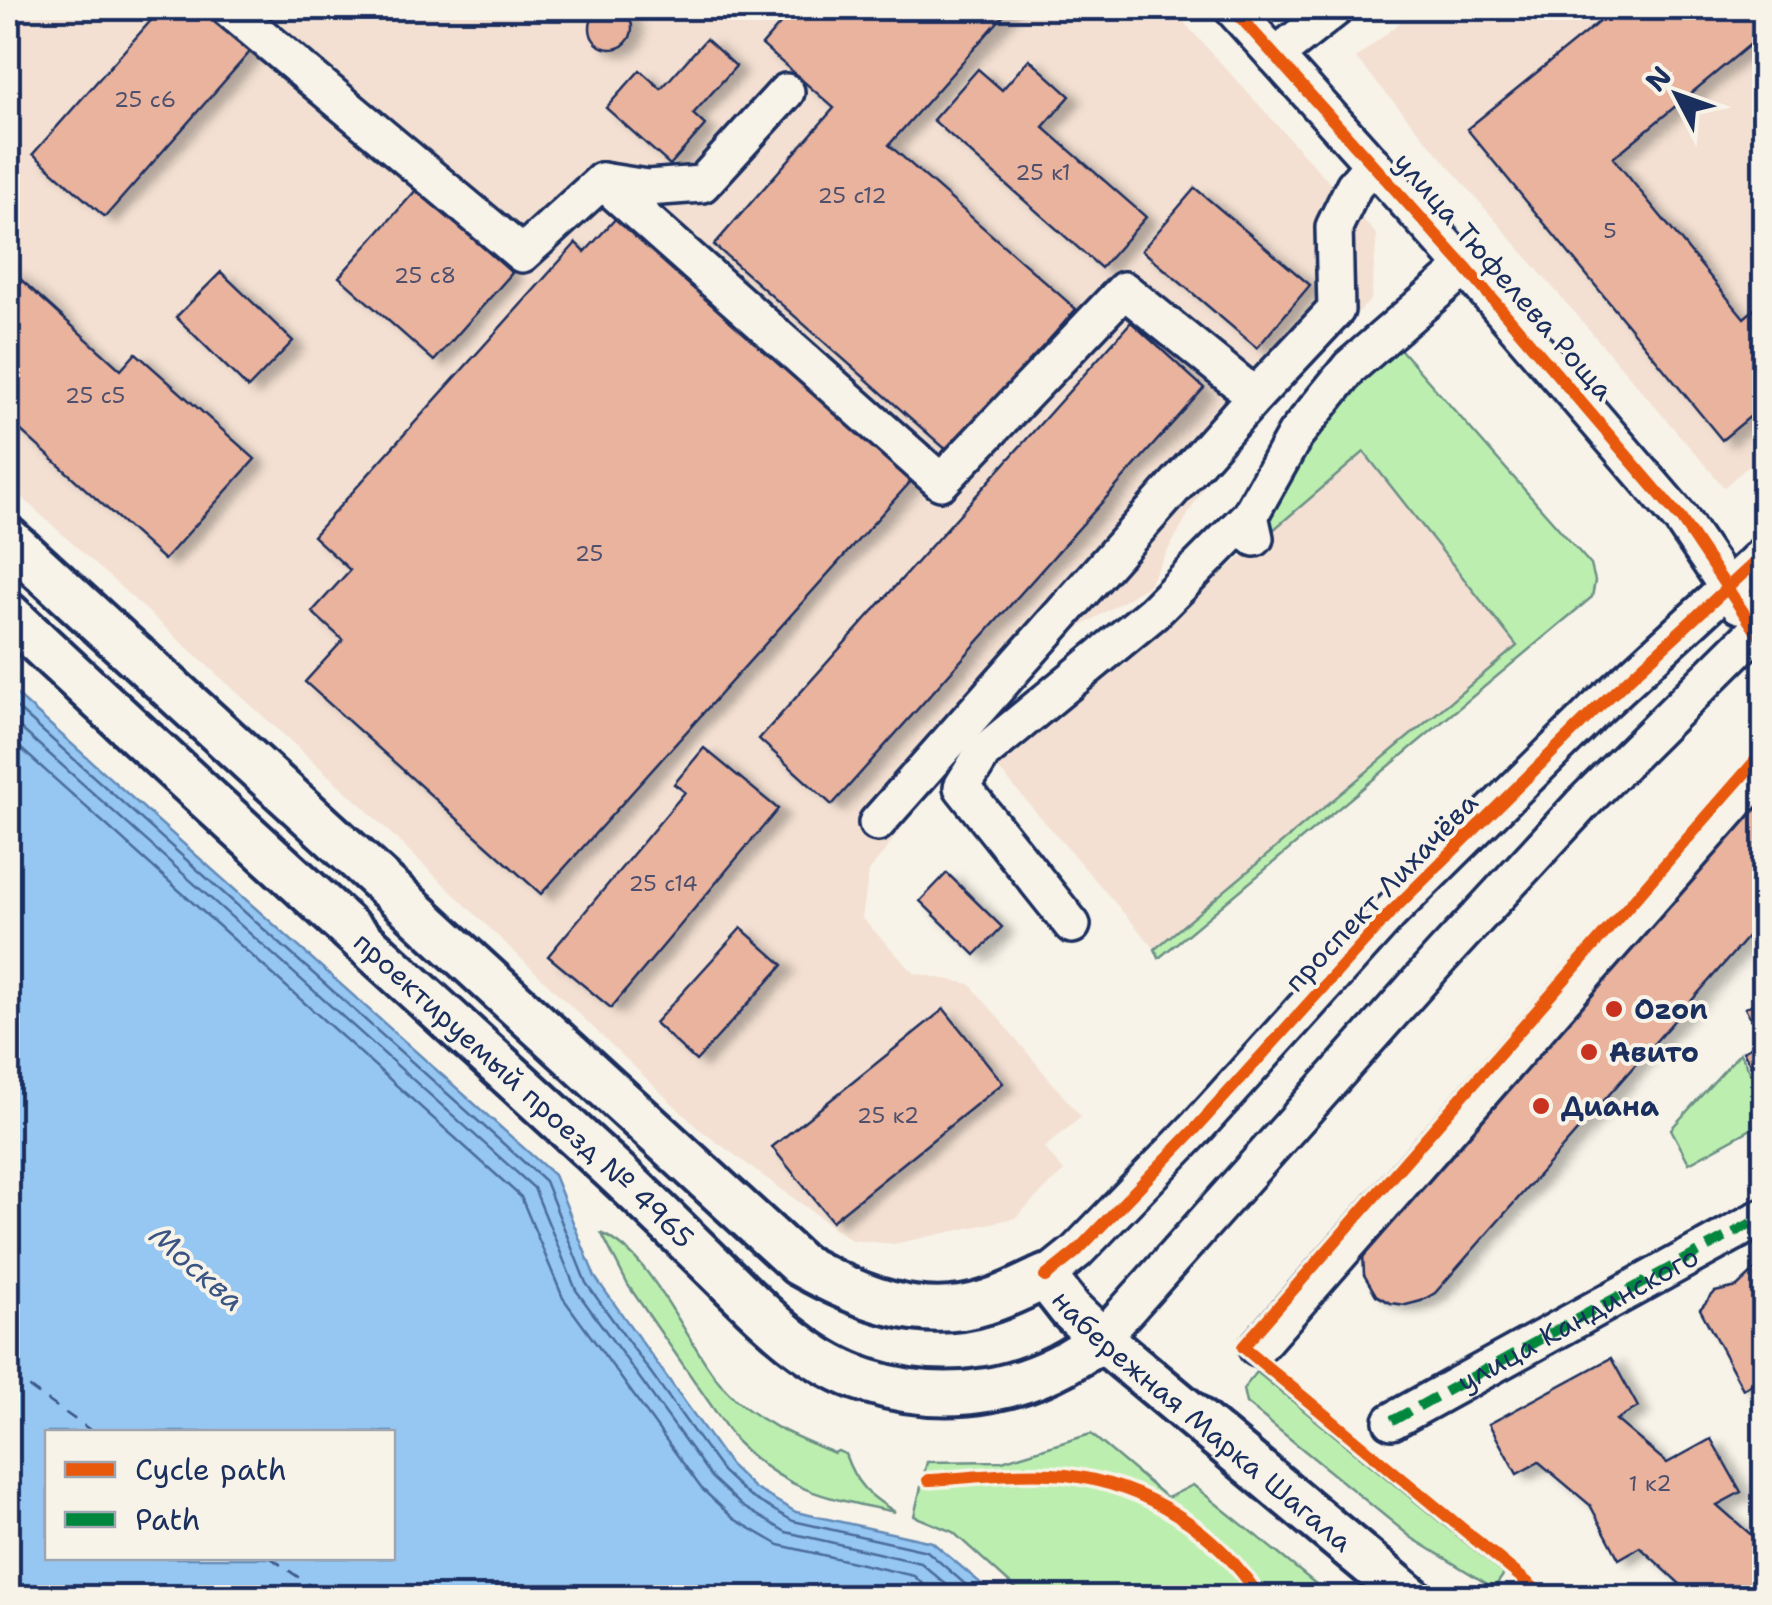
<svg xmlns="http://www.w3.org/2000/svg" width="1772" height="1605" viewBox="0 0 1772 1605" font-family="'Shantell Sans',sans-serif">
<defs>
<filter id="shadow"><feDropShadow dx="11" dy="6" stdDeviation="5" flood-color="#0004"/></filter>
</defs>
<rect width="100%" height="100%" fill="#f7f3e8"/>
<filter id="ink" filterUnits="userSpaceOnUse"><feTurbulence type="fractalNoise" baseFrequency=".01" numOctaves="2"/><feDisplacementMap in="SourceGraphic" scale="20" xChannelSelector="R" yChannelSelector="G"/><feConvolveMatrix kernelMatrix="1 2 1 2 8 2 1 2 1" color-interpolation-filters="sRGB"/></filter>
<g filter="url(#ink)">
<g fill="#f3e0d2">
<polygon points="8,8 1171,8 1377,235 1371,300 1304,364 1222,454 1148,586 1072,632 952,760 869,872 862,918 914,973 970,984 1081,1117 1044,1148 1064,1171 1015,1218 894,1244 851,1240 699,1129 360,804 8,485"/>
<polygon points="1418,8 1764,8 1764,453 1724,487 1356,58"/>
<polygon points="1364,452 1517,646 1155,949 996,766"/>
</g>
<g fill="#bcefaf" stroke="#6c8f86" stroke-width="2.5">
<polygon points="1393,341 1591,565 1595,581 1592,597 1159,958 1155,949 1517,646 1364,452 1272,531 1263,520 1298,453"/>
<polygon points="1740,1053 1764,1098 1764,1122 1689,1163 1671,1129"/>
<path d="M602,1234C653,1253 689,1351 727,1391C756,1422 795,1436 834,1453L838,1451L845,1454C856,1485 867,1494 895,1512C827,1498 786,1492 735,1440L628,1285Z"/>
<polygon points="1257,1372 1504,1574 1494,1588 1412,1538 1246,1403 1243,1389"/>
<polygon points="1091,1434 1167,1498 1193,1485 1332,1597 1025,1597 953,1532 914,1516 927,1462 1002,1461"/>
</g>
<path fill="#95c7f2" stroke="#648ab7" stroke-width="2.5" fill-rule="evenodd" d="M8,687L554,1175L595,1277L730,1465L754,1488L796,1512L932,1542L997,1597H8ZM48,1432H392V1558H48Z"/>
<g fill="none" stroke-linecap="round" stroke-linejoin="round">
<g stroke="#4c6c99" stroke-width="2.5">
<polyline points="8,700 545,1181 586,1283 722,1471 749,1496 793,1521 927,1551 981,1598"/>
<polyline points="8,717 534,1188 576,1290 712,1478 742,1506 786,1532 921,1563 962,1598"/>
<polyline points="8,737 521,1197 563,1298 701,1488 734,1519 779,1545 914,1576 939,1598"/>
</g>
<g stroke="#3a5583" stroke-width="2.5" stroke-dasharray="12 10" stroke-linecap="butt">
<polyline points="8,1383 27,1386 93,1432"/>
<polyline points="271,1558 328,1598"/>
</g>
</g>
<g fill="#e9b39e" stroke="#1b2f5e" stroke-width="2.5" filter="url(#shadow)">
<circle cx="611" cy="28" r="21"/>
<polygon points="162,8 215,8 256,45 105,217 33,154"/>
<polygon points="794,8 1010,8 889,145 1076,309 950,453 714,245 834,108 762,45"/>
<polygon points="1616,8 1764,8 1764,33 1613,158 1744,318 1764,301 1764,405 1722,440 1467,129"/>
<polygon points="706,39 736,66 693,114 705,125 670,165 606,108 640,70 661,89"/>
<polygon points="1029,59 1070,96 1043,127 1146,217 1101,268 933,120 978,69 1002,90"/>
<polygon points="1195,188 1310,285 1257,348 1142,250"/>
<polygon points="417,189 512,273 434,361 339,277"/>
<polygon points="618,216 912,480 541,894 305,682 343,640 312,612 350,570 313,536 576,243 585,252"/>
<polygon points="8,268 121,370 136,353 255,459 164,560 8,419"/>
<polygon points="221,272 293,341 248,388 176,317"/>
<polygon points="1131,322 1204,388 832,805 759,739"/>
<polygon points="704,748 778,809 611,1008 548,956 685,792 674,784"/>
<polygon points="1764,789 1764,918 1435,1293 1421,1301 1406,1305 1390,1303 1376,1295 1364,1275 1363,1251"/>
<polygon points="947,873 1002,927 975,955 920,901"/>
<polygon points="741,928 783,965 696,1061 655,1023"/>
<polygon points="1764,998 1764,1086 1763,1087 1743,1051 1763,1040 1745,1008"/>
<polygon points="944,1009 1003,1083 832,1221 772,1147"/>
<polygon points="1764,1269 1764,1377 1743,1389 1700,1309 1715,1292 1737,1287 1754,1271"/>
<polygon points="1611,1358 1638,1407 1616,1420 1667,1463 1711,1439 1741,1492 1717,1505 1764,1546 1764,1598 1695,1598 1640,1547 1619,1559 1590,1505 1539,1462 1517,1474 1489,1424"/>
</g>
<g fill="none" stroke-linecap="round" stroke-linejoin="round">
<g stroke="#1b2f5e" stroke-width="42">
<g id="minor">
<polyline points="228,8 522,254 602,181 647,188 702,184 786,92"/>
<polyline points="1232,8 1465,267 1681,519 1739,605"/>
<polyline points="1275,56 1336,8"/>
<polyline points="602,181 941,482 1124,290 1255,396"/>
<polyline points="1255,538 1250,515 1295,435 1350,367 1465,267"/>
<polyline points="877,823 1255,396 1336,310 1334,227 1354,186 1373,164"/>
<polyline points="1072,925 962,787 983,753 1153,613 1250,515"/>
<polyline points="1045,1277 1076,1252 1196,1128 1390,913 1595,710 1764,554"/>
<polyline points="1101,1339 1441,957 1581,805 1764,623"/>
<polyline points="1257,1348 1764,770"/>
<path id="s1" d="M1392,1421L1764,1216"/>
</g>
</g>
<g stroke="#1b2f5e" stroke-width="50">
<g id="major">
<path id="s2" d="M8,539L799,1264C856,1296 920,1324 987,1302C1007,1296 1026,1286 1045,1277L1070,1309L1101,1339L1411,1598"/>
<path id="s3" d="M8,614C206,800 408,981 608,1165C645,1199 681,1235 717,1270C761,1313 806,1362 867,1381C949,1407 1033,1392 1101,1339"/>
</g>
</g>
<use href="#minor" stroke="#f7f3e8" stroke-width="35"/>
<use href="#major" stroke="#f7f3e8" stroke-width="42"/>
<polyline stroke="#00873e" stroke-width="10" stroke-dasharray="20 10" stroke-linecap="butt" points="1392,1421 1764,1216"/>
<g stroke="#f7f3e8" stroke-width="19">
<g id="cycleway">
<polyline points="1232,8 1465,267 1681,519 1764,643"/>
<polyline points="1045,1277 1076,1252 1196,1128 1390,913 1595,710 1764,554"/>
<path d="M928,1480C970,1478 1025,1470 1066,1475C1146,1485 1216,1529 1260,1598"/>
<polyline points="1546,1598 1243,1347 1764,751"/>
</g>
</g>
<use href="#cycleway" stroke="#e8590c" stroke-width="12"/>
</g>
</g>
<g fill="#c8321e" stroke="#f7f3e8" stroke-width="4">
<circle cx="1614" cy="1009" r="10"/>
<circle cx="1589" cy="1052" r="10"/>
<circle cx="1541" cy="1106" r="10"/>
</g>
<g text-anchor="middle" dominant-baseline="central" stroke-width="8" stroke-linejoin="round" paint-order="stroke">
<g font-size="22" fill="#4e506e">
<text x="145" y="99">25 с6</text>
<text x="1043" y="172">25 к1</text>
<text x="852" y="195">25 с12</text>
<text x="1610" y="230">5</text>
<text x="425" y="275">25 с8</text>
<text x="95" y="395">25 с5</text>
<text x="589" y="553">25</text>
<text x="663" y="883">25 с14</text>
<text x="888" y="1115">25 к2</text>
<text x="1650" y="1483">1 к2</text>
</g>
<g font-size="28" fill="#1b2f5e" stroke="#f7f3e8">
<text transform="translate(1504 276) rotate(49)">улица Тюфелева Роща</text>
<text transform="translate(1381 892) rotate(-46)">проспект Лихачёва</text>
<text stroke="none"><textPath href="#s3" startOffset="702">проектируемый проезд № 4965</textPath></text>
<text stroke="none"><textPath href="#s1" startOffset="212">улица Кандинского</textPath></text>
<text stroke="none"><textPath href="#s2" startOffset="1548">набережная Марка Шагала</textPath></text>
</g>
<g font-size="28" font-weight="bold" fill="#1b2f5e" stroke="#f7f3e8" text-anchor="start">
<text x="1634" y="1009">Ozon</text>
<text x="1609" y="1052">Авито</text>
<text x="1561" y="1106">Диана</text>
</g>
<g font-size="30" font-style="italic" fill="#3a5583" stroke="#f7f3e8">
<text transform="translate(197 1268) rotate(41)">Москва</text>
</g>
</g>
<rect width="1772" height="1605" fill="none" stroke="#f7f3e8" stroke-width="40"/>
<rect x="20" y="20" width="1732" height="1565" fill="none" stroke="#1b2f5e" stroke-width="4" filter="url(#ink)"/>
<rect x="45" y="1430" width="350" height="130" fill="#f7f3e8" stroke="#9fa5b1" stroke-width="2.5"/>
<rect x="65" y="1462" width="50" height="15" fill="#e8590c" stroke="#9fa5b1" stroke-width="2.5"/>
<text x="135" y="1480" font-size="30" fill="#1b2f5e">Cycle path</text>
<rect x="65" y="1512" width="50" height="15" fill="#00873e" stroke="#9fa5b1" stroke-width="2.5"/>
<text x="135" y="1530" font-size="30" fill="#1b2f5e">Path</text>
<g transform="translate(1677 95) rotate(311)" stroke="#f7f3e8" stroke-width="8" paint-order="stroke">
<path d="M0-8L18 38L0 25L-18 38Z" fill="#1b2f5e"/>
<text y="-15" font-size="28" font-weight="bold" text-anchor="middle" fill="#1b2f5e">N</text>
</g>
</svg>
